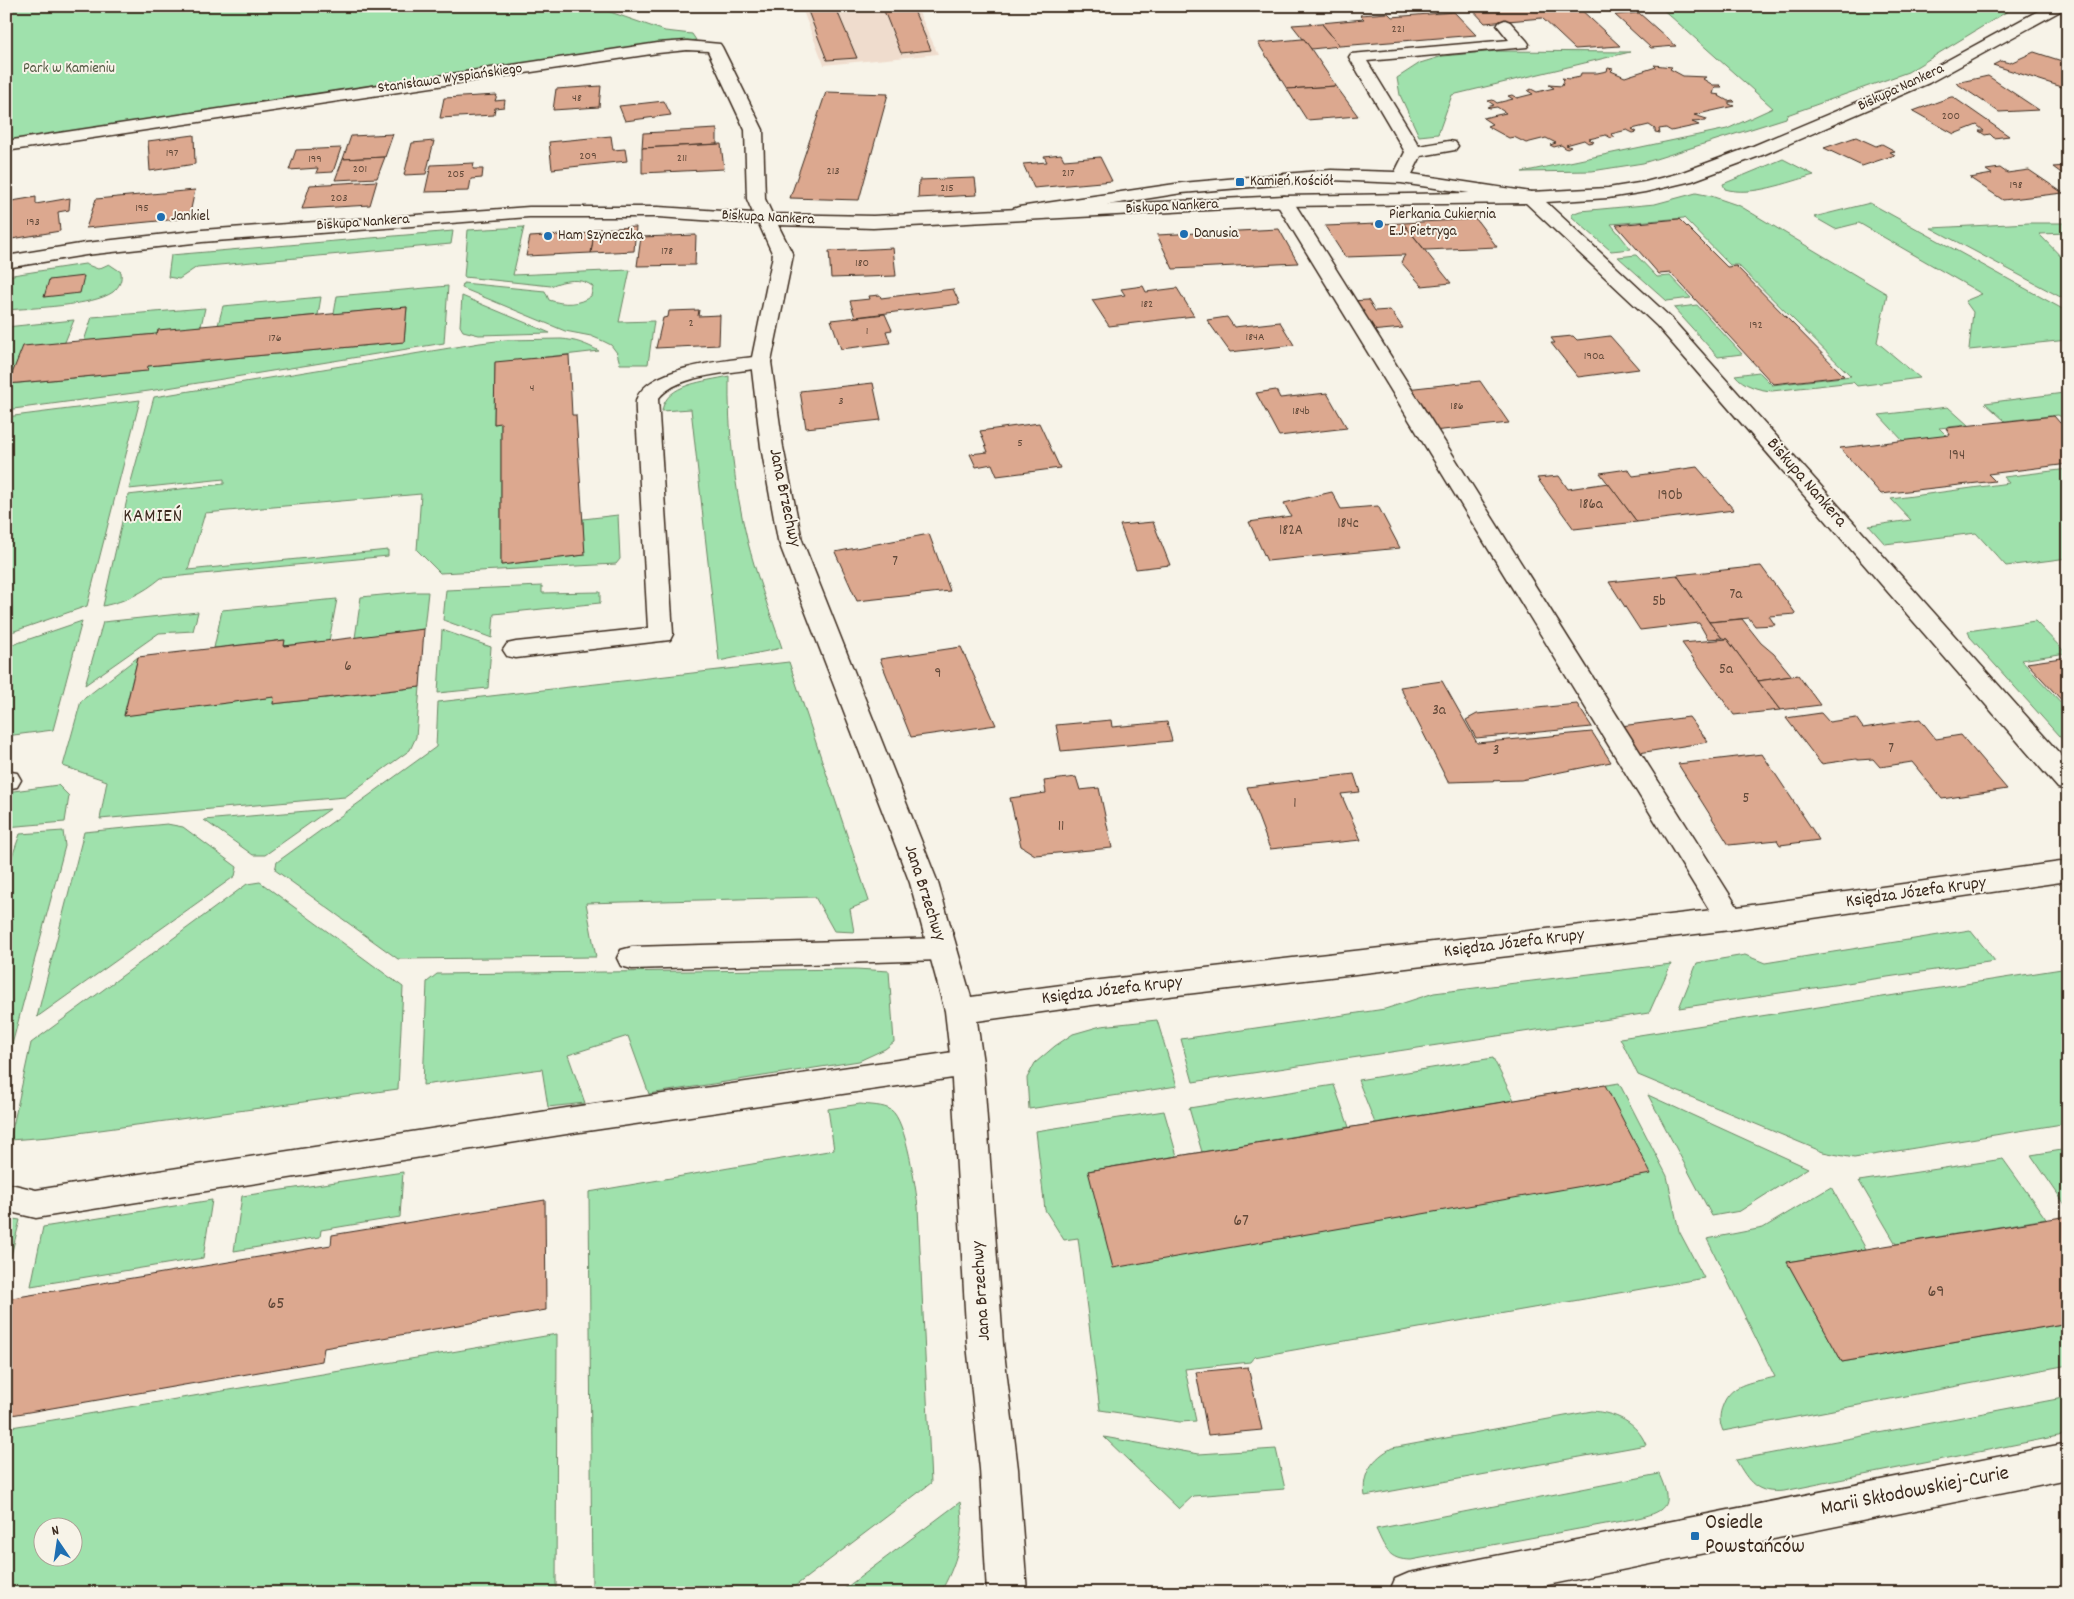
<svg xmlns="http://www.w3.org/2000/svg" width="2074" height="1599" viewBox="0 0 2074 1599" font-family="Dekko,sans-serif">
<rect width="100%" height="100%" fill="#f7f3e8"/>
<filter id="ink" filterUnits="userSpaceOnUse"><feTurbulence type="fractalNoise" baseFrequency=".02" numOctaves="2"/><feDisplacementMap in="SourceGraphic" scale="10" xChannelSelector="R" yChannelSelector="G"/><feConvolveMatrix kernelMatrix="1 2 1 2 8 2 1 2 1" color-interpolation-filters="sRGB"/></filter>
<g filter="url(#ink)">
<polygon fill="#efdccd" points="801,6 916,6 938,54 824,65"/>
<g fill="#9fe1ac" stroke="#6d8665" fill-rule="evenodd">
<polygon points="6,6 593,6 665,31 692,34 696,40 6,141"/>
<polygon points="1659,6 2016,6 1908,72 1787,115 1786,118 1643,163 1592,171 1522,172 1727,129 1773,108"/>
<polygon points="1497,51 1630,52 1452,95 1438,134 1419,136 1400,95 1397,78 1420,63 1443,56"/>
<path d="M1783,159L1814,175C1789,182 1751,197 1725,189L1723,184Z"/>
<path d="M1696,193L1711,196L1740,206L1887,294L1877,342L1920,378L1857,386L1853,382L1772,391C1759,390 1744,386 1735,375L1759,372L1772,385L1851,376L1738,265H1730L1684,218L1611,224L1631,249L1611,251L1572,217V214L1580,211L1655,204Z"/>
<polygon points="1870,203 2068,312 2068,340 1969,350 1973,312 1965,301 1982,294 1859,223 1835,229 1814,217"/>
<polygon points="2029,223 2068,223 2068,233 2039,234 2068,264 2068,301 1931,228"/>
<path d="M524,227L513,275L630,270L619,322L654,321L648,364H620L617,353L611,345L603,341L591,336L565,331L462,288L463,283L545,291L549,300C564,305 579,305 591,296L593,287C583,277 563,280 551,286L464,277L468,230Z"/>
<polygon points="453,231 451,244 197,267 179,279 168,277 171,255"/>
<polygon points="1636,255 1657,277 1670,276 1691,298 1667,301 1618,257"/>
<path d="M85,264L98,269L109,264L121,272C122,280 120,286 113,292C93,306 32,308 6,310V276Z"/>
<polygon points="448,286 444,343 149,391 6,410 6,327 74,320 65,342 9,384 146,371 148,366 404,342 407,307 334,314 337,296"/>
<polygon points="462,296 550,333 479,335 463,331 460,326"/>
<polygon points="321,297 318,315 218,325 223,306"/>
<polygon points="1697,305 1742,354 1718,357 1674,308"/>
<polygon points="205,308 201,326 157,334 84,341 92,317"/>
<path d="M561,339C576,340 586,344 599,351L495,363L494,424L501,423V565L584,555L583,519L618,515L620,559L616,564L440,573L417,550L421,494L205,513L188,570L388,550V556L161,578C143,593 126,601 103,606L128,495L224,484V479L129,489L154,397L480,343L505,340Z"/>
<path d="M729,376C728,431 734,485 747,539C756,575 770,612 782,648L719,661L691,409L662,411C666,383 705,382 729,376Z"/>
<polygon points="2064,393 2068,397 2068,421 2058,415 2005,421 1985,403"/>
<polygon points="140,400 87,606 6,634 6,417"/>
<polygon points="1948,407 1968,425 1939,428 1947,436 1903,441 1879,415"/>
<polygon points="2068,469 2068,558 2006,566 1976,533 1885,544 1869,526 1911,520 1891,499 2009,483 2004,477"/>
<polygon points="542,586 542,593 600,592 600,603 494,614 492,638 443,620 446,590"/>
<polygon points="414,592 428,592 424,629 355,638 361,597"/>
<polygon points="337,599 329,641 284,646 284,640 214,648 222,610"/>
<polygon points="198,612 193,631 159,633 85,685 103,622"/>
<polygon points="82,621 53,730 6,736 6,647"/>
<polygon points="2035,621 2066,653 2021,660 2068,710 2068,746 1970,637 1968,631"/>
<polygon points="442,630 491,647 488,688 438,693"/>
<polygon points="138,657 124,715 274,697 273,704 420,687 416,737 410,750 345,797 100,819 107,781 63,766 81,701"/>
<polygon points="789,662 869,901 850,909 854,932 834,931 815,897 586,903 596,957 398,959 275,870 277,862 436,747 438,702"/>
<polygon points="58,785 69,796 65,822 6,827 6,792"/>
<polygon points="330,809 265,855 253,855 204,820"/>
<polygon points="167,824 183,827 237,867 235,876 37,1017 84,832"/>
<polygon points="63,831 65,846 6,1067 6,874 20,834"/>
<polygon points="260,882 403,987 398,1089 49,1137 10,1140 31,1043 247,884"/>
<polygon points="1970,930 1995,961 1679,1008 1697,963 1745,955 1765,963"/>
<polygon points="1671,964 1649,1013 1193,1082 1181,1039 1385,1009 1434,993"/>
<polygon points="2068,968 2068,1123 1854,1158 1823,1152 1638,1075 1620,1038"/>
<polygon points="856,969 889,971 894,1042 885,1049 859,1061 649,1094 628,1036 568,1055 585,1103 548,1107 542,1069 423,1085 427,982 437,974"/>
<polygon points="1157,1020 1177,1086 1029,1109 1027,1078 1035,1063 1055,1046 1073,1034 1101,1026"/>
<polygon points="1493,1058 1514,1100 1375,1123 1358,1080"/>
<polygon points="1619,1083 1667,1176 1679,1231 1704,1278 1254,1357 1250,1362 1185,1369 1196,1421 1180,1422 1100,1410 1078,1238 1064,1240 1045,1210 1036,1131 1164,1111 1177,1156 1088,1171"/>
<polygon points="1334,1085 1349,1127 1202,1152 1189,1108"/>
<polygon points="1648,1095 1808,1168 1740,1211 1712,1216"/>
<path d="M860,1104C869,1105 884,1105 891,1110C906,1120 916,1189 918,1207L931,1483L786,1593H592L589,1192L834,1150L828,1109Z"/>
<polygon points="2068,1149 2068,1209 2031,1155"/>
<polygon points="2003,1159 2046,1219 1896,1244 1859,1181"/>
<polygon points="403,1172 400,1217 321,1230 320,1237 234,1251 242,1196"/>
<path d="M1831,1187L1866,1249L1787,1262L1842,1362L2068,1323V1365L1723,1431C1719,1422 1719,1414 1723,1405C1731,1382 1756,1382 1775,1377L1707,1239L1763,1228Z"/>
<polygon points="212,1200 203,1258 31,1286 43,1227"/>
<polygon points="6,1218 20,1220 6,1275"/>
<path d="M557,1334L556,1593H6V1428ZM42,1526H72V1556H42Z"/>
<path d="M2068,1397V1434L1784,1491C1756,1494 1749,1482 1736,1460Z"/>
<path d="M1592,1411C1615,1413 1637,1422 1646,1445L1365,1496C1361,1474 1373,1458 1392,1448Z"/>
<polygon points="1104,1437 1199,1454 1276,1449 1285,1489 1193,1496 1179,1509"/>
<path d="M1659,1474C1672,1503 1669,1511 1638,1518L1411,1560C1388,1560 1385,1548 1376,1529Z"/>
<path d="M960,1502C966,1533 956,1566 940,1593H839Z"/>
</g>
<g fill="#dca88f" stroke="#3b2a1e">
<polygon points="806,6 835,6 857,58 827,60"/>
<polygon points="882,6 912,6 931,50 901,53"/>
<polygon points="1469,6 1577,6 1620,46 1575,49 1542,18 1485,23"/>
<polygon points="1454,12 1476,35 1340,46 1321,23 1364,19 1360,15 1388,13 1392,17"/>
<polygon points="1639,13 1676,46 1651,48 1615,15"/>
<polygon points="1321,23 1340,46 1311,49 1292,25"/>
<polygon points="1302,39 1304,39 1311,49 1336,86 1287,89 1258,43"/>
<polygon points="2034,52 2068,63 2068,76 2062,79 2068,81 2068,86 2065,88 1993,65 2001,61 2010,63"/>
<polygon points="1654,65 1672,67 1670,69 1683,76 1706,77 1703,79 1713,85 1720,85 1722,87 1715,87 1713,94 1720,95 1719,96 1728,101 1733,100 1735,102 1729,102 1729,104 1734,106 1694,115 1707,119 1706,121 1692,122 1699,125 1671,131 1666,128 1659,129 1660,133 1655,132 1655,129 1649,125 1632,129 1637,132 1633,133 1627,130 1611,134 1615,137 1611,138 1606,135 1589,139 1594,142 1588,143 1584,140 1566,145 1571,147 1567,149 1561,145 1554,147 1550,145 1556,143 1546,138 1526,143 1514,137 1509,138 1487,126 1492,124 1483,118 1506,113 1497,107 1490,108 1487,107 1494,105 1488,101 1493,100 1497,103 1513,99 1508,96 1512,95 1517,98 1533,94 1528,91 1531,89 1537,92 1554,88 1549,85 1562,86 1564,80 1562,78 1570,79 1580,77 1581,73 1597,73 1607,71 1608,68 1613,69 1611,71 1625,77 1656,67"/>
<polygon points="1988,76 2039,110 1999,112 1956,83"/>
<polygon points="601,86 599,107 553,110 556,89"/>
<polygon points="1336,86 1358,116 1307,120 1287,89"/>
<polygon points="826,92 888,94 859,200 790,198"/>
<polygon points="497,95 495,101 505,100 504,107 495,108 494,115 440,118 444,98"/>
<polygon points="1951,97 1953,97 2009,136 1994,138 1990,134 1985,135 1979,131 1984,131 1977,125 1954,134 1913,111"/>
<polygon points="664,101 671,115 625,121 619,106"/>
<polygon points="717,129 717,144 642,148 643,133"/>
<polygon points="393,134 385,157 343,159 351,136"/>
<polygon points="194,135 195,164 150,171 148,141"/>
<polygon points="611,136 613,150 625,149 627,161 552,169 549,142"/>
<polygon points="1856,137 1876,146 1882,144 1895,151 1890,152 1895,155 1862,166 1824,148"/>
<polygon points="434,141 426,174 404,175 412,143"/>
<polygon points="721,144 724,169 642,173 642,148"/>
<polygon points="341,148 333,172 316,173 318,168 289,170 296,150"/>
<polygon points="1061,154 1064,160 1100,157 1112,181 1034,188 1023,164 1047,162 1044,156"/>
<polygon points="385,157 377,178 335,180 343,159"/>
<polygon points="474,163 473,169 483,169 482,178 471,179 469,191 425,192 431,165"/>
<polygon points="2066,166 2068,166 2068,178 2053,167"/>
<polygon points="2000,168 2007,173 2029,170 2063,193 2003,200 1970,178 1992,174 1986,170"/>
<polygon points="975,178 977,195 918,198 919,180"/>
<polygon points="377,181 370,205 302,209 310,185"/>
<polygon points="195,190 189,218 86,228 96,199"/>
<polygon points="36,197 36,204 70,198 69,210 58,212 60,231 6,240 6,202"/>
<polygon points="1476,219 1497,247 1425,250 1403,223"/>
<polygon points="1679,219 1727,267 1736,266 1844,376 1773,384 1671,273 1659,274 1616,225"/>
<polygon points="1403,223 1451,283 1422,286 1401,262 1405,255 1345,257 1325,226"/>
<polygon points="636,227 634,251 591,253 594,229"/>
<polygon points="1279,229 1298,263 1173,269 1157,235"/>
<polygon points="594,233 591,253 526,256 530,237"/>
<polygon points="696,235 695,265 637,266 641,237"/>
<polygon points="893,248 896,276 831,278 829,251"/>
<polygon points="84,276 80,293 44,297 49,280"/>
<polygon points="1143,286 1146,292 1177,288 1194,316 1109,326 1092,300 1125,295 1121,289"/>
<polygon points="953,289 960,304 855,317 850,301 870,299 869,296 880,295 881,298"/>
<polygon points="1368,300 1375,311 1390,310 1403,328 1370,331 1350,301"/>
<polygon points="407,307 404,342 148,366 147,371 8,384 23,346 157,334 158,330"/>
<polygon points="699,310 698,316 720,315 719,345 656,348 663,318 668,317 669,311"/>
<polygon points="885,314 892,330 886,331 890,343 841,349 831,320"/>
<polygon points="1227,317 1234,327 1280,322 1294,345 1230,352 1207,320"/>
<polygon points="1573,336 1577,340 1610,336 1639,369 1578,377 1551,343 1555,343 1551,338"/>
<polygon points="569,355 572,415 576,415 585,555 501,565 501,423 494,424 495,362"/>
<polygon points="1480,381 1509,423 1433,431 1406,389"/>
<polygon points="873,383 881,420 806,428 800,391"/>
<polygon points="1276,390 1280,398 1327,393 1347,428 1279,436 1256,393"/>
<polygon points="2054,416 2060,423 2068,422 2068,464 1988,474 1995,481 1881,494 1840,448 1950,435 1946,428"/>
<polygon points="1039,423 1060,468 997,476 992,464 976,467 970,454 988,452 980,431"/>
<polygon points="1697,467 1734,510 1637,522 1600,473 1628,469 1633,476"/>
<polygon points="1559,476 1568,489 1608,483 1637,522 1574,529 1537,478"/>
<polygon points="1332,492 1341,509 1378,506 1400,548 1267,561 1249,522 1291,516 1284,503"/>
<polygon points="1153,522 1170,565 1136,569 1120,525"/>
<polygon points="929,534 950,591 857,601 835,552"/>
<polygon points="1761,566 1796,614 1769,616 1775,625 1755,626 1749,618 1709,622 1677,575"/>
<polygon points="1677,575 1709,622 1722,638 1708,639 1699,623 1640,630 1609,582"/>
<polygon points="1742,619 1761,643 1774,654 1792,676 1758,681 1727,639 1722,638 1709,622"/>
<polygon points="424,629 420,687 273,704 274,697 124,716 138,657 285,640 284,646"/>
<polygon points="1727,639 1758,681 1780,710 1734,715 1682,643"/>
<polygon points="961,647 996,725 911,737 880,659"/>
<polygon points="2068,657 2068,707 2027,663"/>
<polygon points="1798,675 1820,705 1780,710 1758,681"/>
<polygon points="1442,681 1477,743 1592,732 1611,762 1521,780 1448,782 1400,687"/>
<polygon points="1577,704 1592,727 1476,738 1466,720 1477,714"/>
<polygon points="1821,713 1829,722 1856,718 1863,728 1920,719 1936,739 1961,735 2007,789 1942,799 1912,762 1880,767 1873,759 1858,760 1856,759 1821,764 1786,718"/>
<polygon points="1689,717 1708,742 1639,753 1621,726"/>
<polygon points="1111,720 1112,727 1167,722 1172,741 1061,751 1056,725"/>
<polygon points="1762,754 1816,835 1819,840 1780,845 1777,840 1729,845 1678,764"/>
<polygon points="1354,774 1360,792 1341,794 1361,840 1270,849 1247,787"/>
<polygon points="1076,777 1080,790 1099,788 1112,848 1035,855 1021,846 1010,798 1046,793 1044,781"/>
<polygon points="1605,1085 1651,1174 1113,1268 1088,1171"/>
<polygon points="545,1200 546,1310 324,1348 322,1361 6,1416 6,1299 331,1245 332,1235"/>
<polygon points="2068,1216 2068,1323 1842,1362 1787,1262"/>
<polygon points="1248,1367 1262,1430 1208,1435 1196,1372"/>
</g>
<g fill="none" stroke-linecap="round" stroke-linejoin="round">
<g stroke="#3b2a1e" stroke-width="3">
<g id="service">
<polygon points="1505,20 1510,22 1527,41 1529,44 1527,47 1367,61 1419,146 1449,141 1455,142 1458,146 1455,150 1421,156 1412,174 1531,192 1537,193 1540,197 1537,201 1531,202 1401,183 1331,180 1182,193 1019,219 1013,217 1010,213 1013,209 1019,207 1182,183 1331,170 1395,172 1405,152 1349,57 1351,54 1509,40 1497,25 1500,22"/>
<polygon points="1284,196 1290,197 1293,201 1740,911 1745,919 1740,927 1730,930 1720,927 1275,201 1278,197"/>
<path d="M761,356L768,358L771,362L768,366C738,374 678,372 658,399L673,634L670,640L516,658L507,656L503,650L507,644L516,642L648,628L636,413C636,408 635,402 637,398C650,366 731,360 761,356Z"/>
<polygon points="6,771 17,773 21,780 17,787 6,789"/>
<polygon points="942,938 953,941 957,949 953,957 942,960 632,969 621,966 617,958 621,950 632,947"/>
<polygon points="967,1050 978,1054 983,1063 978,1072 967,1076 573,1133 36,1218 6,1211 6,1183 36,1190 573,1107"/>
</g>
</g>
<g stroke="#3b2a1e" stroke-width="3">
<g id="minor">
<polygon points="2047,6 2066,6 2064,9 1929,83 1765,154 1692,181 1645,192 1608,198 1546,202 1671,318 2068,763 2068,790 2058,788 1657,326 1526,203 1284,206 873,228 778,225 793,255 771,362 783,447 802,540 938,883 971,997 1092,981 1730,908 2068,861 2068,881 1730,930 1092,1005 977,1021 983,1063 1003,1344 1018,1469 1027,1593 987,1593 980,1469 967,1344 951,1063 945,1011 910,883 778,540 761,447 751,362 773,255 759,224 658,217 529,217 202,242 86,255 6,268 6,256 86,243 202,230 529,207 658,207 753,213 747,199 745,130 708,51 687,50 658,53 6,151 6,141 658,43 687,41 720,44 722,47 763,130 765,199 772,214 873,216 1284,196 1531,192 1608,188 1645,182 1680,173 1753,146 1917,77"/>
<polygon points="2068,1443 2068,1479 1508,1593 1389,1593 1395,1579 1409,1573"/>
</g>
</g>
<use href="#service" fill="#f7f3e8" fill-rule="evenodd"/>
<use href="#minor" fill="#f7f3e8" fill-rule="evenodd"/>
</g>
</g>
<g fill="#1f6fb2" stroke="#f7f3e8" stroke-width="2">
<rect x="1235" y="177" width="10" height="10" rx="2.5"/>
<circle cx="161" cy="217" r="5"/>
<circle cx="1379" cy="224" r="5"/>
<circle cx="1184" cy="234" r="5"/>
<circle cx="548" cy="236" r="5"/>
<rect x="1690" y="1531" width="10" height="10" rx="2.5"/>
</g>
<g text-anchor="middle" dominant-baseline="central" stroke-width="4" stroke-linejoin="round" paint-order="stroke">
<g font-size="12" fill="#634a3a">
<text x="1398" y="29">221</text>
<text x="577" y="98">48</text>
<text x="1951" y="116">200</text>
<text x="172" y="153">197</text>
<text x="588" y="156">209</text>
<text x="682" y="158">211</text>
<text x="315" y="159">199</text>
<text x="360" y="169">201</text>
<text x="833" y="171">213</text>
<text x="1068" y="173">217</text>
<text x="456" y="174">205</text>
<text x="2016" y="185">198</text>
<text x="947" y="188">215</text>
<text x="339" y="198">203</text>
<text x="142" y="208">195</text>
<text x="33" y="222">193</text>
<text x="667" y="251">178</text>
<text x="862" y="263">180</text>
<text x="1147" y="304">182</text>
<text x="691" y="323">2</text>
<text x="1756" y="325">192</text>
<text x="867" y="331">1</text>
<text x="1255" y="337">184A</text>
<text x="275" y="338">176</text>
<text x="1594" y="356">190a</text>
<text x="532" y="388">4</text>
<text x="841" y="401">3</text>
<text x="1457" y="406">186</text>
<text x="1301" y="411">184b</text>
<text x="1020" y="443">5</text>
</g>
<g font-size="15" fill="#545842" stroke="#f7f3e8">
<text x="69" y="69">Park w Kamieniu</text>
</g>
<g font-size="15" fill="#3b2a1e" stroke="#f7f3e8">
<text transform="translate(450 79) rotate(-8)">Stanisława Wyspiańskiego</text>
<text transform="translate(1901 88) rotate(-25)">Biskupa Nankera</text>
<text transform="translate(1172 207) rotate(-3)">Biskupa Nankera</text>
<text transform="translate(768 218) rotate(3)">Biskupa Nankera</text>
<text transform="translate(363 223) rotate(-4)">Biskupa Nankera</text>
</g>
<g font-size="15" fill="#3b2a1e" stroke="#f7f3e8" text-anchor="start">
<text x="1250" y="182">Kamień Kościół</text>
<text x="1389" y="215">Pierkania Cukiernia<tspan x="1389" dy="17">E.J. Pietryga</tspan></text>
<text x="171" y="217">Jankiel</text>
<text x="1194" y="234">Danusia</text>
<text x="558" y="236">Ham Szyneczka</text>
</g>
<g font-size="15" fill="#634a3a">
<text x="1957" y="456">194</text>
<text x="1670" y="496">190b</text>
<text x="1591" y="505">186a</text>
<text x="1348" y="524">184c</text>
<text x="1291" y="531">182A</text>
<text x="895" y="562">7</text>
<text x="1736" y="595">7a</text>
<text x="1659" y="602">5b</text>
<text x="348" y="667">6</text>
<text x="1726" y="670">5a</text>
<text x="938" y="674">9</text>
<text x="1439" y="711">3a</text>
<text x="1891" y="749">7</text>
<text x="1496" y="751">3</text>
<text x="1746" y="799">5</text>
<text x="1295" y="804">1</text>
<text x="1061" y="827">11</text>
</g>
<g font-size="18" fill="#3b2a1e" stroke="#f7f3e8">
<text transform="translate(1806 483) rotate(49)">Biskupa Nankera</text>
<text transform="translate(784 498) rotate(78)">Jana Brzechwy</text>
<text transform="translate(924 893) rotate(72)">Jana Brzechwy</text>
<text transform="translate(1916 893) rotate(-8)">Księdza Józefa Krupy</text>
<text transform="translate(1514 944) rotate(-7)">Księdza Józefa Krupy</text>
<text transform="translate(1112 991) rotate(-7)">Księdza Józefa Krupy</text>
<text transform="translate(982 1291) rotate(-94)">Jana Brzechwy</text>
</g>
<g font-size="18" fill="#634a3a">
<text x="1241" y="1221">67</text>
<text x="1936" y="1292">69</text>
<text x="276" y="1304">65</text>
</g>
<g font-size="19" letter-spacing="1" fill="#3b2a1e" stroke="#f7f3e8">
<text x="153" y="517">KAMIEŃ</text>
</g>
<g font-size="21" fill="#3b2a1e" stroke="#f7f3e8">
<text transform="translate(1915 1492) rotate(-11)">Marii Skłodowskiej-Curie</text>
</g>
<g font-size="21" fill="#3b2a1e" stroke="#f7f3e8" text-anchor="start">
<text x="1705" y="1524">Osiedle<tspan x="1705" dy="24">Powstańców</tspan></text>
</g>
</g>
<rect width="2074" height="1599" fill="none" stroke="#f7f3e8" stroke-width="25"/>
<rect x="12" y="12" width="2049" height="1574" fill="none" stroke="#3b2a1e" stroke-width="2" filter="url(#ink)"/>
<g transform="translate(58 1542) rotate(347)"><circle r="24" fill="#f7f3e8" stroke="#aca397"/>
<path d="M0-4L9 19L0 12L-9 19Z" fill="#1f6fb2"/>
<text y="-8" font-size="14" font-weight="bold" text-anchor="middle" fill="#3b2a1e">N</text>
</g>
</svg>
